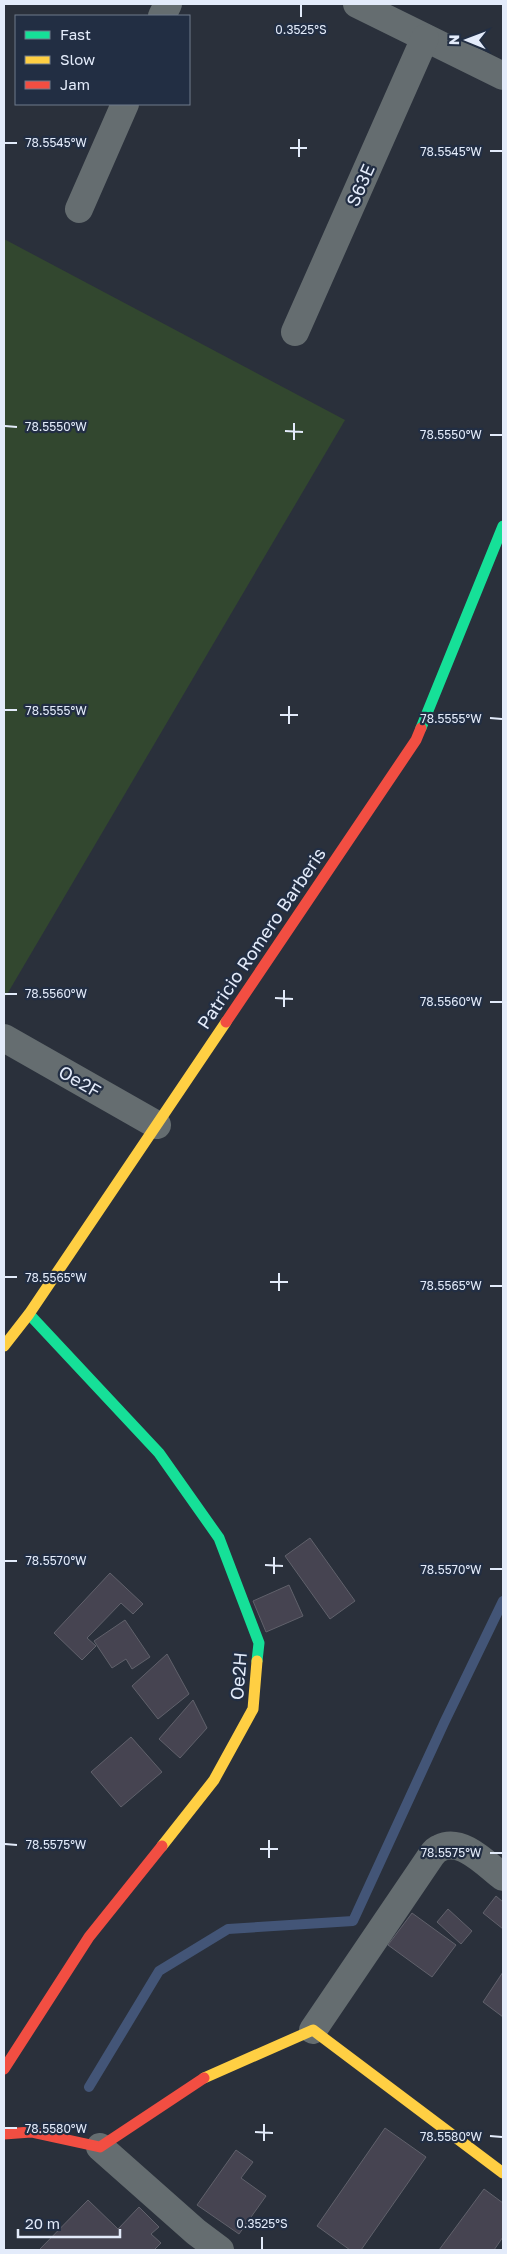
<svg xmlns="http://www.w3.org/2000/svg" width="507" height="2254" viewBox="0 0 507 2254" font-family="'Golos Text',sans-serif">
<rect width="100%" height="100%" fill="#2a303b"/>
<polygon fill="#32472f" points="4,239 345,420 6,996 4,995"/>
<g fill="none" stroke-linecap="round" stroke-linejoin="round">
<polyline stroke="#435577" stroke-width="10" points="89,2087 159,1971 228,1929 353,1921 444,1723 503,1601"/>
</g>
<g fill="#464451" stroke="#60616b">
<polygon points="310,1538 355,1601 330,1619 285,1556"/>
<polygon points="110,1573 143,1604 133,1614 121,1603 87,1638 96,1646 82,1660 54,1633"/>
<polygon points="289,1585 303,1616 266,1632 253,1601"/>
<polygon points="125,1620 150,1657 132,1669 126,1659 112,1668 94,1641"/>
<polygon points="167,1654 189,1694 158,1719 132,1686"/>
<polygon points="193,1700 207,1728 180,1758 159,1739"/>
<polygon points="131,1737 162,1772 121,1807 91,1772"/>
<polygon points="496,1896 503,1902 503,1929 483,1913"/>
<polygon points="448,1909 472,1931 461,1944 437,1922"/>
<polygon points="412,1913 456,1945 432,1977 388,1945"/>
<polygon points="503,1972 503,2017 483,2002"/>
<polygon points="385,2128 426,2157 361,2250 350,2250 317,2226"/>
<polygon points="236,2150 253,2162 241,2178 266,2196 239,2234 197,2205"/>
<polygon points="484,2189 503,2203 503,2237 494,2250 439,2250"/>
<polygon points="88,2200 118,2229 139,2207 159,2227 151,2234 161,2243 154,2250 39,2250"/>
</g>
<g fill="none" stroke-linecap="round" stroke-linejoin="round">
<g stroke="#656d70" stroke-width="28">
<polyline points="357,4 503,76"/>
<polyline points="162,16 168,4"/>
<polyline points="79,209 125,104"/>
<polyline points="295,332 425,38"/>
<polyline points="4,1038 157,1125"/>
<path d="M313,2030L431,1856C433,1853 437,1849 440,1848C462,1837 487,1865 503,1877"/>
<polyline points="100,2147 196,2232 220,2250"/>
</g>
<g stroke="#16e098" stroke-width="11">
<polyline points="421,728 503,526"/>
<polyline points="29,1314 159,1453 219,1538 259,1643 257,1661"/>
</g>
<g stroke="#ffcf43" stroke-width="11">
<polyline points="4,1346 29,1314 226,1022"/>
<polyline points="162,1846 214,1780 253,1709 257,1661"/>
<polyline points="204,2078 313,2030 503,2173"/>
</g>
<g stroke="#f24e42" stroke-width="11">
<polyline points="226,1022 416,740 421,728"/>
<polyline points="4,2069 89,1937 162,1846"/>
<polyline points="4,2134 31,2132 100,2147 204,2078"/>
</g>
</g>
<path fill="none" stroke="#e3ebfa" stroke-width="2" d="M301,17V5M5,143H17M290,148H307M490,151H502M299,157V139M5,426L17,427M285,431L303,432M490,435H502M294,440V423M5,710H17M280,715H298M490,718L502,719M289,724V706M5,994H17M275,998L293,999M490,1002H502M284,1007V990M5,1277H17M270,1282H288M490,1286H502M279,1291V1273M5,1561H17M265,1565L283,1566M490,1569H502M274,1574V1557M5,1844L17,1845M260,1849H278M490,1853H502M269,1858V1840M5,2128H17M255,2132L273,2133M490,2136L502,2137M264,2141V2124M262,2249V2237"/>
<g text-anchor="middle" dominant-baseline="central" stroke-width="4.5" stroke-linejoin="round" paint-order="stroke">
<g font-size="18" fill="#e3ebfa" stroke="#222e43">
<text transform="translate(360 185) rotate(-66)">S63E</text>
<text transform="translate(261 938) rotate(-56)">Patricio Romero Barberis</text>
<text transform="translate(80 1081) rotate(30)">Oe2F</text>
<text transform="translate(238 1676) rotate(-85)">Oe2H</text>
</g>
</g>
<g font-size="12" text-anchor="middle" fill="#e3ebfa" stroke="#222e43" stroke-width="4.5" stroke-linejoin="round" paint-order="stroke">
<text x="301" y="34">0.3525°S</text>
<text x="56" y="147">78.5545°W</text>
<text x="451" y="156">78.5545°W</text>
<text x="56" y="431">78.5550°W</text>
<text x="451" y="439">78.5550°W</text>
<text x="56" y="715">78.5555°W</text>
<text x="451" y="723">78.5555°W</text>
<text x="56" y="998">78.5560°W</text>
<text x="451" y="1006">78.5560°W</text>
<text x="56" y="1282">78.5565°W</text>
<text x="451" y="1290">78.5565°W</text>
<text x="56" y="1565">78.5570°W</text>
<text x="451" y="1574">78.5570°W</text>
<text x="56" y="1849">78.5575°W</text>
<text x="451" y="1857">78.5575°W</text>
<text x="56" y="2133">78.5580°W</text>
<text x="451" y="2141">78.5580°W</text>
<text x="262" y="2228">0.3525°S</text>
</g>
<rect width="507" height="2254" fill="none" stroke="#e3ebfa" stroke-width="10"/>
<rect x="15" y="15" width="175" height="90" fill="#222e43" stroke="#6f7a8c"/>
<rect x="25" y="31" width="25" height="8" fill="#16e098" stroke="#6f7a8c"/>
<text x="60" y="40" font-size="15" fill="#e3ebfa">Fast</text>
<rect x="25" y="56" width="25" height="8" fill="#ffcf43" stroke="#6f7a8c"/>
<text x="60" y="65" font-size="15" fill="#e3ebfa">Slow</text>
<rect x="25" y="81" width="25" height="8" fill="#f24e42" stroke="#6f7a8c"/>
<text x="60" y="90" font-size="15" fill="#e3ebfa">Jam</text>
<g transform="translate(467 40) rotate(271)" stroke="#222e43" stroke-width="4" paint-order="stroke">
<path d="M0-4L9 19L0 12L-9 19Z" fill="#e3ebfa"/>
<text y="-8" font-size="14" font-weight="bold" text-anchor="middle" fill="#e3ebfa">N</text>
</g>
<path d="M18 2229v8h102v-8" fill="none" stroke="#e3ebfa" stroke-width="2.5"/>
<text x="25" y="2229" font-size="15" fill="#e3ebfa" stroke="#222e43" stroke-width="4" paint-order="stroke">20 m</text>
</svg>
